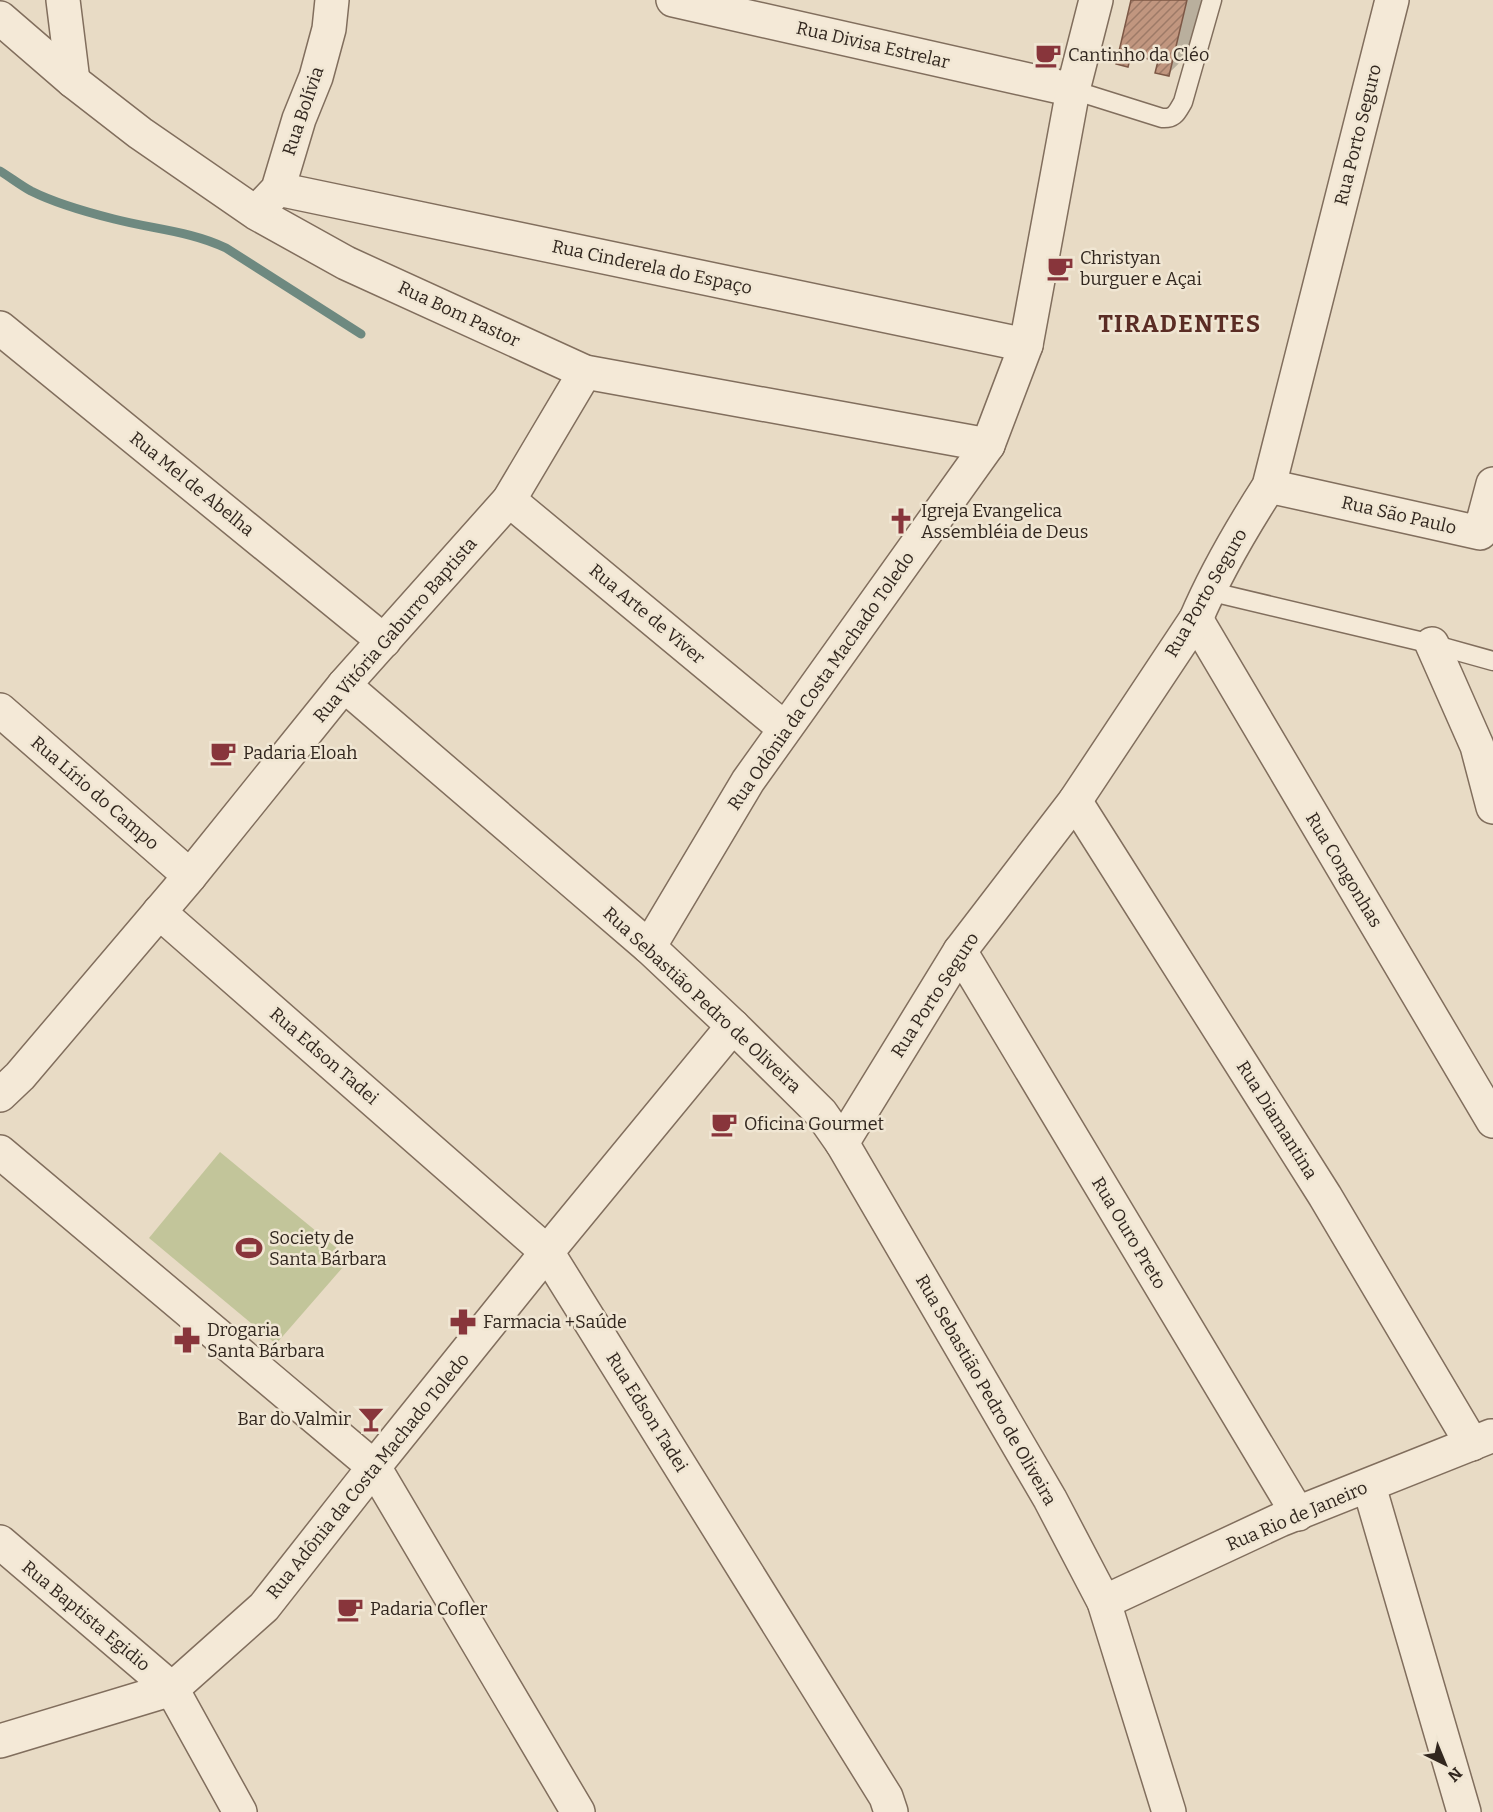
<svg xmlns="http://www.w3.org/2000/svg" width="1493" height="1812" viewBox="0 0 1493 1812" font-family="Bitter,serif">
<defs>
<pattern id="building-hatch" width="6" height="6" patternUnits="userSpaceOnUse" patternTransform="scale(1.5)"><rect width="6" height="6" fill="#c1967f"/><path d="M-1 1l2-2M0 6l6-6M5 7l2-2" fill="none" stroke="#9d7a67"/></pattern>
</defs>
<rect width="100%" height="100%" fill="#e8dbc5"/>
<polygon fill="#c2c59a" points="220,1152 350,1259 276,1344 149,1238"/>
<polygon fill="#0003" points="1132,0 1214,0 1205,38 1168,74 1159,60 1138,55 1128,65"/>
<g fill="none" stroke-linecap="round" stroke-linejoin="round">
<path stroke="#6e8980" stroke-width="9" d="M0,171C10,177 20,185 31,191C57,204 86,212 114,219C152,229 191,231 226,248L361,334"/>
</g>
<polygon fill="url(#building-hatch)" stroke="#7d5846" stroke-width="1.5" points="1131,0 1187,0 1169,76 1155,73 1158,61 1131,55 1128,67 1116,64"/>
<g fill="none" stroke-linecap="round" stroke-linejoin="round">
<g stroke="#816e5d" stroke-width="21">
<g id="service">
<path d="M1073,90L1162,118C1175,119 1177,112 1183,102L1212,0"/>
<polyline points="1208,591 1432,644 1493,661"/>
</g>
</g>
<g stroke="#816e5d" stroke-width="36">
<g id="minor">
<polyline points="63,0 73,81"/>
<polyline points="673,0 1073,90"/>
<polyline points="0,18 73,81 140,133 256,213 346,263 585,372 988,445"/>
<polyline points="278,189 1026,345"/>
<polyline points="262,206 278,189 299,119 316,77 329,29 332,0"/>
<polyline points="0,328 384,641"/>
<polyline points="1269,486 1480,533 1493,484"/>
<polyline points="509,500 784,728"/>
<polyline points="1196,619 1493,1121"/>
<polyline points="1432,644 1477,746 1493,807"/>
<polyline points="344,685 649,947"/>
<polyline points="0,710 190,876"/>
<polyline points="1075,801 1325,1196 1472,1444"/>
<polyline points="159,912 547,1252 886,1797 891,1812"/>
<polyline points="960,951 1298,1514"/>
<polyline points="733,1026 821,1113 842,1143 1050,1499 1104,1602 1169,1812"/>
<polyline points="0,1095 20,1076 190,876 344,685 509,500 585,372"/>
<path d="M842,1143L960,951L1075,801L1196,619C1216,572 1242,528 1269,486L1392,0"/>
<polyline points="0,1152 374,1467 264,1607 172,1689 0,1741"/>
<polyline points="1369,1486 1464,1812"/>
<polyline points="0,1542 172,1689 240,1812"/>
<polyline points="1104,1602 1280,1520 1491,1436"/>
</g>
</g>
<g stroke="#816e5d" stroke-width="36">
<polyline id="tertiary" points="578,1812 374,1467 547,1252 733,1026 649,947 748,781 988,445 1026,345 1073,90 1096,0"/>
</g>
<use href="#service" stroke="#f4e9d7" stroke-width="18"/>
<use href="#minor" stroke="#f4e9d7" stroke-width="33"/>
<use href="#tertiary" stroke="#f4e9d7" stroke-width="33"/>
</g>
<defs>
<g id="cafe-bare" transform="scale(2.07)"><path d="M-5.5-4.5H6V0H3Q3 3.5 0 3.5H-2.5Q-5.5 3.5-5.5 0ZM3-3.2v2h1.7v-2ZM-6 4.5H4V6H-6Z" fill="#88353b" stroke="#f0e6d3" stroke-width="2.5" paint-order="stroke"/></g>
<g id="church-bare" transform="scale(2.07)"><path d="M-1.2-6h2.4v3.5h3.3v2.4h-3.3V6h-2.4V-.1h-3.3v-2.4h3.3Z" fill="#88353b" stroke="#f0e6d3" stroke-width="2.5" paint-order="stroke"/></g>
<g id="stadium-bare" transform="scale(2.07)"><path d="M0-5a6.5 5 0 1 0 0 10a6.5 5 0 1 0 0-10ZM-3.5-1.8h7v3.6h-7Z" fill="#88353b" stroke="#f0e6d3" stroke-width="2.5" paint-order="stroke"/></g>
<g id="pharmacy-bare" transform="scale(2.07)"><path d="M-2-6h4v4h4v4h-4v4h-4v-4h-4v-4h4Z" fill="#88353b" stroke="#f0e6d3" stroke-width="2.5" paint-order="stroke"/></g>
<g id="bar-bare" transform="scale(2.07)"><path d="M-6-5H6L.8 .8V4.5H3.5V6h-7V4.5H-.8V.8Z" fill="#88353b" stroke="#f0e6d3" stroke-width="2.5" paint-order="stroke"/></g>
</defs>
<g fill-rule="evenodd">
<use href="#cafe-bare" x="1048" y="55"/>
<use href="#cafe-bare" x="1060" y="268"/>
<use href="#church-bare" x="901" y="521"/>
<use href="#cafe-bare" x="223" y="753"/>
<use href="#cafe-bare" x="724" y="1124"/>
<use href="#stadium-bare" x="249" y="1248"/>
<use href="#pharmacy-bare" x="463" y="1322"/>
<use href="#pharmacy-bare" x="187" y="1340"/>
<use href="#bar-bare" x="371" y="1419"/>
<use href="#cafe-bare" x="350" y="1609"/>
</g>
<g text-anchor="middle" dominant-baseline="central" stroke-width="5" stroke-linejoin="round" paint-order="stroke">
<g font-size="18" fill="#32271f" stroke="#f0e6d3">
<text transform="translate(873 45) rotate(13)">Rua Divisa Estrelar</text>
<text transform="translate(303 111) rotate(-71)">Rua Bolívia</text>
<text transform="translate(1358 135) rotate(-76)">Rua Porto Seguro</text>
<text transform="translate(652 267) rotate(12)">Rua Cinderela do Espaço</text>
<text transform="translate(459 314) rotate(25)">Rua Bom Pastor</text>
<text transform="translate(192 484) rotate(39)">Rua Mel de Abelha</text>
<text transform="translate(1399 515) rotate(13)">Rua São Paulo</text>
<text transform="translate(1206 593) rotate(-60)">Rua Porto Seguro</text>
<text transform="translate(647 614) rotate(40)">Rua Arte de Viver</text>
<text transform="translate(395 630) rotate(-49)">Rua Vitória Gaburro Baptista</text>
<text transform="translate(821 681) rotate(-55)">Rua Odônia da Costa Machado Toledo</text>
<text transform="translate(95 793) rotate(41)">Rua Lírio do Campo</text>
<text transform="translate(1344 870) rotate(59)">Rua Congonhas</text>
<text transform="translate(935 995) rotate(-57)">Rua Porto Seguro</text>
<text transform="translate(702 1000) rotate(43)">Rua Sebastião Pedro de Oliveira</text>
<text transform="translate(324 1056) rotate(41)">Rua Edson Tadei</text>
<text transform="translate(1277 1120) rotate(58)">Rua Diamantina</text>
<text transform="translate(1129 1233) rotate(59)">Rua Ouro Preto</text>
<text transform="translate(986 1390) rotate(60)">Rua Sebastião Pedro de Oliveira</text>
<text transform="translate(647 1412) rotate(58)">Rua Edson Tadei</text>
<text transform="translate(368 1476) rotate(-51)">Rua Adônia da Costa Machado Toledo</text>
<text transform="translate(1297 1516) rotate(-23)">Rua Rio de Janeiro</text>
<text transform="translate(86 1616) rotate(40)">Rua Baptista Egidio</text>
</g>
<g font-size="18" fill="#32271f" stroke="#f0e6d3" text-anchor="start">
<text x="1068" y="55">Cantinho da Cléo</text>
<text x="1080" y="258">Christyan<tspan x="1080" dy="21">burguer e Açai</tspan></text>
<text x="921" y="511">Igreja Evangelica<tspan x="921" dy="21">Assembléia de Deus</tspan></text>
<text x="243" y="753">Padaria Eloah</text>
<text x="744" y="1124">Oficina Gourmet</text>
<text x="269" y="1238">Society de<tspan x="269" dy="21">Santa Bárbara</tspan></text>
<text x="483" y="1322">Farmacia +Saúde</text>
<text x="207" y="1330">Drogaria<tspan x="207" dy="21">Santa Bárbara</tspan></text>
<text x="351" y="1419" text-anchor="end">Bar do Valmir</text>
<text x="370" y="1609">Padaria Cofler</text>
</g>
<g font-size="24" font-weight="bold" letter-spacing="1.5" fill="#5a2c24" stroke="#f0e6d3">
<text x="1180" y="324">TIRADENTES</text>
</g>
</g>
<g transform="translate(1445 1764) rotate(137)" stroke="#f0e6d3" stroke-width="4.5" paint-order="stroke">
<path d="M0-4.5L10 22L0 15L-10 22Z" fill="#32271f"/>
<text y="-9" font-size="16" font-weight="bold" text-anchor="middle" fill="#32271f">N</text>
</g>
</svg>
